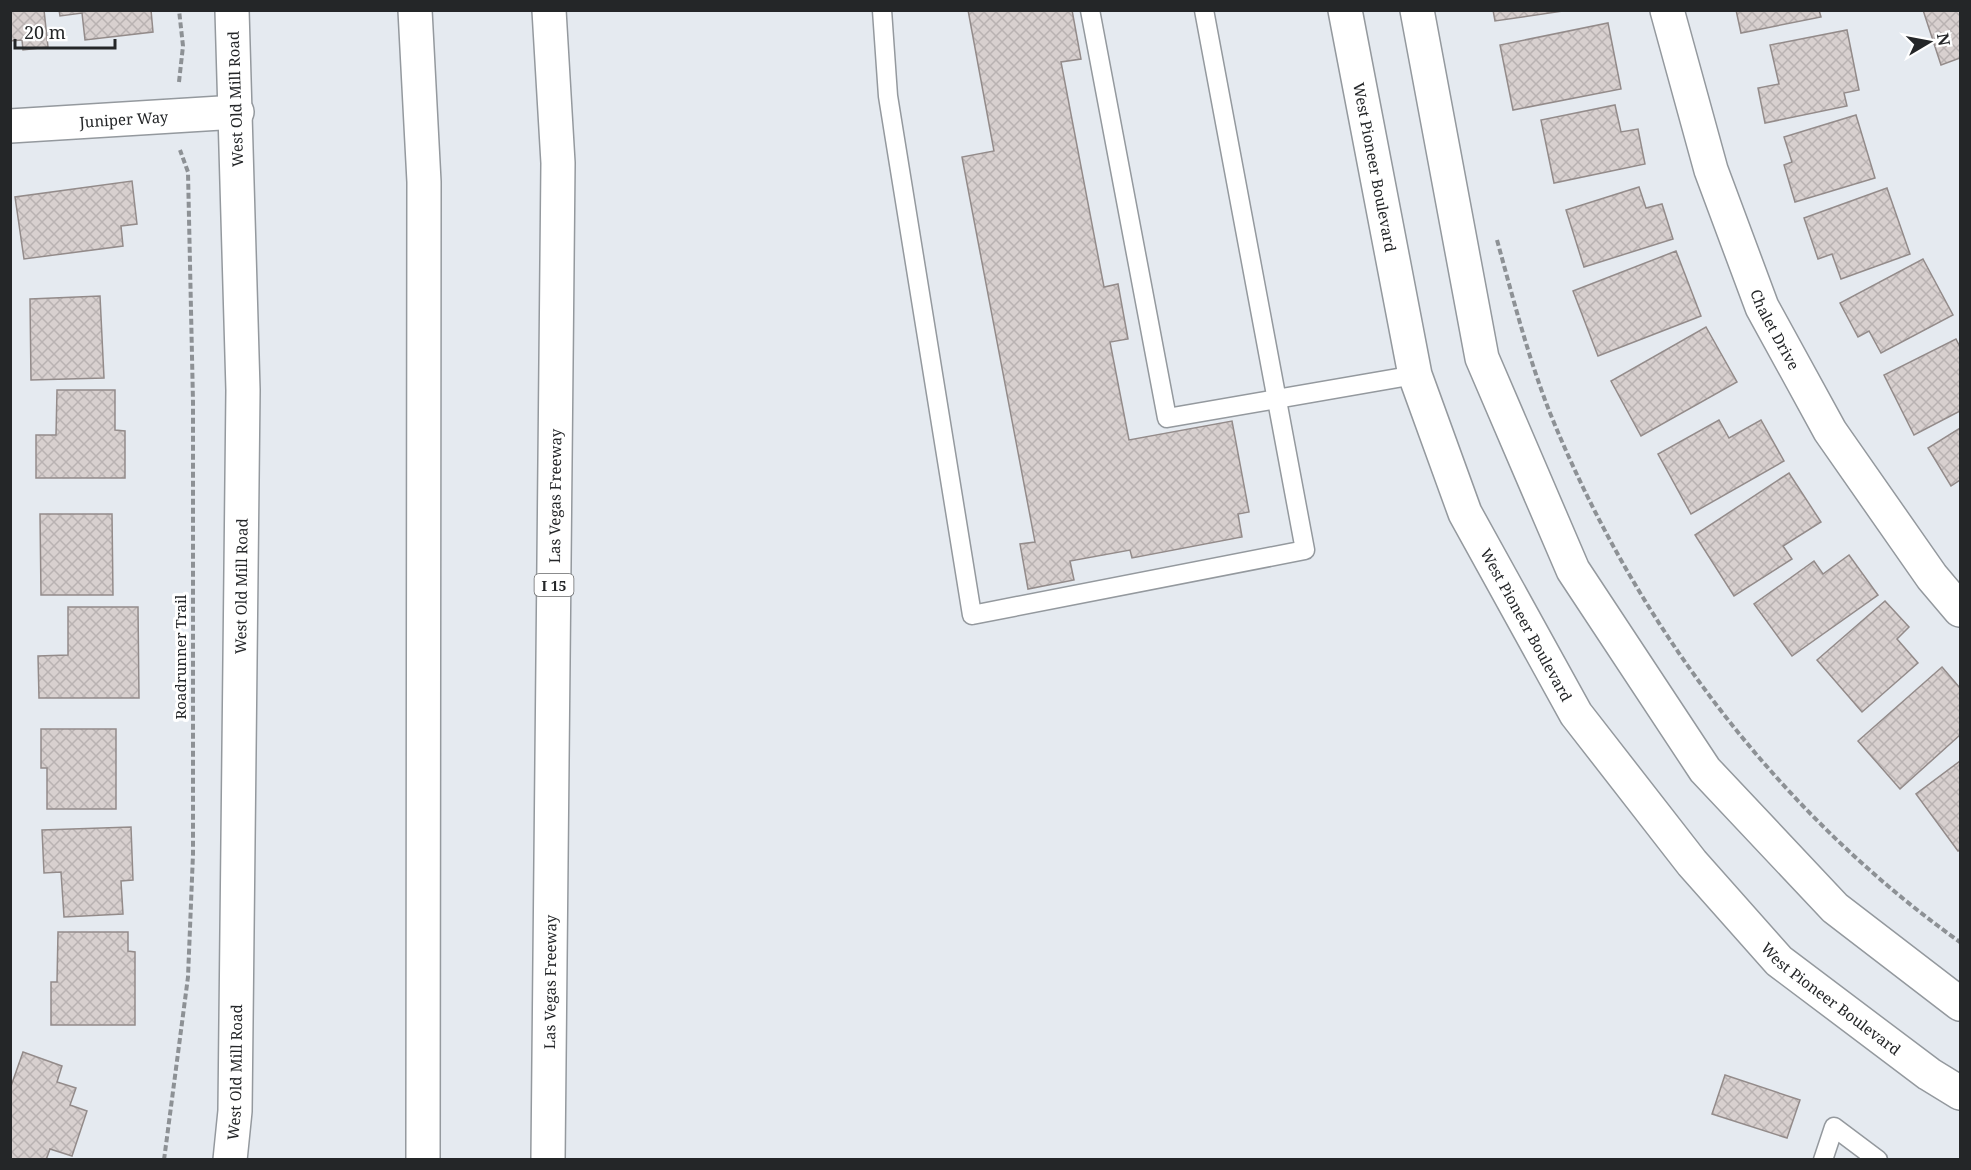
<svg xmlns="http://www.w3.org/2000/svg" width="1971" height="1170" viewBox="0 0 1971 1170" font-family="'Noto Serif',serif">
<defs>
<pattern id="building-cross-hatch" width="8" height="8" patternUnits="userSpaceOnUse" patternTransform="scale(1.5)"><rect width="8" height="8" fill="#d8d0cf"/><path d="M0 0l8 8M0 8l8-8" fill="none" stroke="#b9b2b2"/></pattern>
</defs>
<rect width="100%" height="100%" fill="#e5eaf0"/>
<g fill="url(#building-cross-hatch)" stroke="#938b8a" stroke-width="1.5">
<polygon points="10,10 44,10 48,47 23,50 22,40 10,41"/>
<polygon points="59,10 151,10 153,32 85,40 82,13 60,16"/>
<polygon points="968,10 1072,10 1081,59 1061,62 1104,287 1118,284 1128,339 1110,342 1129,440 1232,421 1249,512 1238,514 1242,537 1132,558 1130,550 1070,561 1074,580 1028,589 1020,544 1035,542 962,157 994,151"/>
<polygon points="1493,10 1562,10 1563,11 1495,21"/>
<polygon points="1736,10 1819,10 1821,17 1741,33"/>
<polygon points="1923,10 1960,10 1960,58 1941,65"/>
<polygon points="1608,23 1621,89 1513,110 1500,45"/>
<polygon points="1847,30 1859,90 1844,93 1847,106 1765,123 1758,88 1779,84 1770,45"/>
<polygon points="1615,105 1621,132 1638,129 1645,164 1554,183 1541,120"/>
<polygon points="1856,115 1875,178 1795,202 1784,165 1792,162 1784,137"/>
<polygon points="132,181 137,224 121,226 123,246 24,259 15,197"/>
<polygon points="1639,187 1646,208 1662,204 1673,239 1584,267 1566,210"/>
<polygon points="1887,188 1910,254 1841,279 1832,254 1818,259 1804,218"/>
<polygon points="1676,251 1701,316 1598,356 1573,291"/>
<polygon points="1923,259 1953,315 1881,353 1869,331 1858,337 1840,303"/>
<polygon points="100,296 104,378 31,380 30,299"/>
<polygon points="1706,327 1737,382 1641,436 1611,381"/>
<polygon points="1956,339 1960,347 1960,411 1914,435 1884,375"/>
<polygon points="57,390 115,390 115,430 125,431 125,478 36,478 36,435 56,435"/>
<polygon points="1719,420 1729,438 1761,420 1784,461 1691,514 1658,454"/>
<polygon points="1960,428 1960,480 1951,486 1928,448"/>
<polygon points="1789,473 1821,522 1783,546 1792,559 1734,596 1695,535"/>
<polygon points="40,514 112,514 113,595 41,595"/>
<polygon points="1849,555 1878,595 1792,656 1754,604 1814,561 1823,574"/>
<polygon points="1885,601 1909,627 1897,639 1918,663 1862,712 1817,660"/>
<polygon points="68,607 138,607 139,698 39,698 38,656 68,655"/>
<polygon points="1942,667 1960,688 1960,735 1900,789 1858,741"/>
<polygon points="41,729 116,729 116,809 47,809 47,768 41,768"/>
<polygon points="1960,761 1960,850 1958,851 1916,794"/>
<polygon points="131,827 133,880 121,881 123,914 64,917 61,872 44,873 42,830"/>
<polygon points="58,932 128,932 128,951 135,952 135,1025 51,1025 51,982 57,982"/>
<polygon points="23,1052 62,1066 57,1082 76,1088 70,1105 87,1111 72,1156 50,1149 46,1160 10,1160 10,1089"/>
<polygon points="1725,1075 1800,1100 1787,1138 1712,1114"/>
</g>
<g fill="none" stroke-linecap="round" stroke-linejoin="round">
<g stroke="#94999e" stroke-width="21">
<g id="lane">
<polyline points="882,10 888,96 972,615 1305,550 1204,10"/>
<polyline points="1090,10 1167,418 1415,375"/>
<polyline points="1823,1160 1834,1127 1878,1160"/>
</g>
</g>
<g stroke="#94999e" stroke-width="36">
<g id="street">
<path id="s1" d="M1667,10L1711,170L1762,307L1830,431L1932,577L1960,610"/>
<path id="s2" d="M10,126L237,112"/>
</g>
</g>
<g stroke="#94999e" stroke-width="36">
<g id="secondary">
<path id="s3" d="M1345,10L1415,375L1465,513L1576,714L1692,863L1779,961L1929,1074L1960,1093"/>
<polyline points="1417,10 1482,358 1573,570 1705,770 1835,908 1960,1004"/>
<path id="s4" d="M230,1160L235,1111L243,390L232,10"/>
</g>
</g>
<g stroke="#94999e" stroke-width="36">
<g id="highway">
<polyline points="415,10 424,182 423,1160"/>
<path id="s5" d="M548,1160L558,163L549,10"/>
</g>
</g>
<g stroke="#8d9195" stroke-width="4" stroke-dasharray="6 3" stroke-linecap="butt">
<polyline points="179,82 183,46 179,10"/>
<path d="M1497,240C1513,298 1528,357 1550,413C1635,622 1776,811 1960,942"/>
<polyline points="164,1160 188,977 193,854 193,402 188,172 180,150"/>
</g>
<use href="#lane" stroke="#fff" stroke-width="18"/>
<use href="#street" stroke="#fff" stroke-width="33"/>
<use href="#secondary" stroke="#fff" stroke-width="33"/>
<use href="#highway" stroke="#fff" stroke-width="33"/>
</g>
<g text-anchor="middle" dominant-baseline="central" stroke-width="6" stroke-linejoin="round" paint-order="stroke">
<rect fill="#fff" stroke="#666768" stroke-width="1.5" x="534.5" y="574" width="39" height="22" rx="4.5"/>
<g font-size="14" font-weight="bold" fill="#242628">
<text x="554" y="585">I 15</text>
</g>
<g font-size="15" fill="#242628" stroke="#fff">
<text transform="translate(235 99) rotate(-92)">West Old Mill Road</text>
<text stroke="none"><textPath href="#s2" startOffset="114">Juniper Way</textPath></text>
<text stroke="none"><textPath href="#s3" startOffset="160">West Pioneer Boulevard</textPath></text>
<text stroke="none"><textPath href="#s1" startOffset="338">Chalet Drive</textPath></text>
<text stroke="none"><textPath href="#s5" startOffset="664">Las Vegas Freeway</textPath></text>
<text stroke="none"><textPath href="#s4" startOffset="574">West Old Mill Road</textPath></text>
<text stroke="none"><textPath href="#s3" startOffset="646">West Pioneer Boulevard</textPath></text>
<text transform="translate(180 657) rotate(-90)">Roadrunner Trail</text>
<text stroke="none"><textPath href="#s5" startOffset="178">Las Vegas Freeway</textPath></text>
<text stroke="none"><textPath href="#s3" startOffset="1132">West Pioneer Boulevard</textPath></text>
<text stroke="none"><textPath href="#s4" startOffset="88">West Old Mill Road</textPath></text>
</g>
</g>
<rect width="1971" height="1170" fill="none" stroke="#242628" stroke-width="24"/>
<g transform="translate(1929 42) rotate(80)" stroke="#ffffff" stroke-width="4.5" paint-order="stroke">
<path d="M0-4.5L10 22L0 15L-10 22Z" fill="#242628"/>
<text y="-9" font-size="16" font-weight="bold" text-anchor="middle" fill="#242628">N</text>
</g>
<path d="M15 39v9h100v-9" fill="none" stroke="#242628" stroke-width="3"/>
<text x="24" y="39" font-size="18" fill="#242628" stroke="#ffffff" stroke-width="4.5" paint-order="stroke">20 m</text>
</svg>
